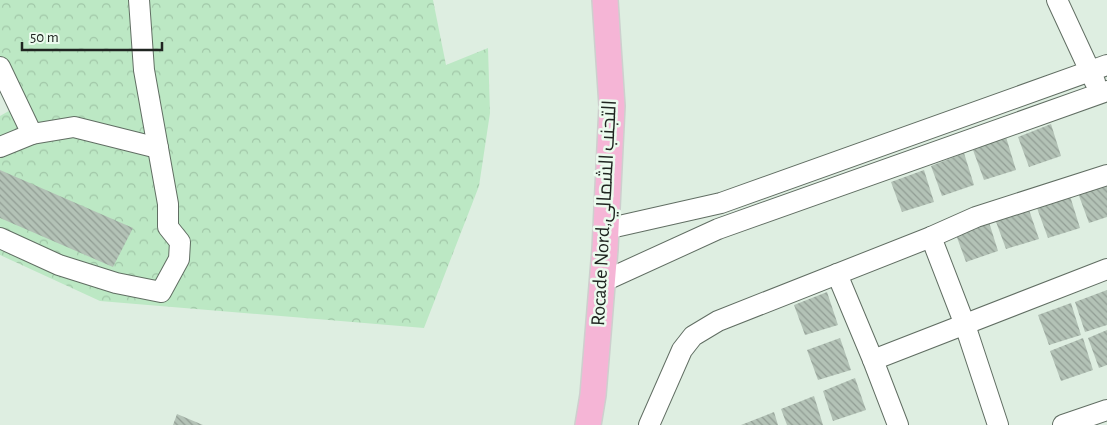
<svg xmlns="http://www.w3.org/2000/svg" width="1107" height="425" viewBox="0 0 1107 425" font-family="'Alegreya Sans',Cairo,sans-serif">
<defs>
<pattern id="park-crowns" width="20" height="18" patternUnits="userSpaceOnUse" patternTransform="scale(1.25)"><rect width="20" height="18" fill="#bce8c4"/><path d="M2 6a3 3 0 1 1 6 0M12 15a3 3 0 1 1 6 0" fill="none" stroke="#a1c7a8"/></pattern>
<pattern id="building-back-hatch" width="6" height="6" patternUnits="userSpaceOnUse" patternTransform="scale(1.25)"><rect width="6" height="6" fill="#b3c2b6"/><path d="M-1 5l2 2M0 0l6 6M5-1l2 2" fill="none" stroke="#919d94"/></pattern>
</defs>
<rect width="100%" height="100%" fill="#deeee1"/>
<polygon fill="url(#park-crowns)" points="0,0 433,0 446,65 488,48 490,113 479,186 424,328 100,301 0,255 0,116 14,108 0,81"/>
<g fill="url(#building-back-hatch)">
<polygon points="1051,124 1061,156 1029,167 1018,137"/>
<polygon points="1006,137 1016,170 984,180 973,150"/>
<polygon points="964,153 974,185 942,196 931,166"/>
<polygon points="0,170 133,228 113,267 0,218"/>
<polygon points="924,170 934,202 902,212 891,182"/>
<polygon points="1107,182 1107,217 1089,223 1078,193"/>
<polygon points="1070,196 1080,228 1048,238 1037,208"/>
<polygon points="1028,207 1039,239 1006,249 995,219"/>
<polygon points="988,219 998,251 966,262 955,232"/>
<polygon points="1107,290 1107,325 1085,332 1075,302"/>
<polygon points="827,292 838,325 805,335 794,305"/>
<polygon points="1071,303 1081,335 1049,345 1038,315"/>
<polygon points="1107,330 1107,365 1099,368 1088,338"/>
<polygon points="840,338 851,370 818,380 807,350"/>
<polygon points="1083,338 1093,370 1061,381 1050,351"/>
<polygon points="855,378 866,410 833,421 823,391"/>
<polygon points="814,396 823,425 787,425 781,409"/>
<polygon points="774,412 778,425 741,425"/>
<polygon points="177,414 203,425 173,425"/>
</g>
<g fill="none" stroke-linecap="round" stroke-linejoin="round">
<g stroke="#616e63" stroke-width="22">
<g id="minor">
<polyline points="1057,0 1095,82"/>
<polyline points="0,67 32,134"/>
<polyline points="0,147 32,134 74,127 158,148"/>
<polyline points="606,229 721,203 1107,65"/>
<polyline points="931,237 965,325 998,425"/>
<polyline points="0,238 59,265 116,283 161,292 179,259 180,242 168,227 168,204 144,70 139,0"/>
<polyline points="837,274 873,360"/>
<polyline points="602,282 718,229 1107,91"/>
<polyline points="649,425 682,350 693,336 718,321 931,237 976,217 1107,175"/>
<polyline points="898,425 873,360 1107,269"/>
<polyline points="1063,425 1107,410"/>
</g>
</g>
<g stroke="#cecfce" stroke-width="28">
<polyline id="major" points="588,425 593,395 605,249 612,106 605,0"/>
</g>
<use href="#minor" stroke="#fff" stroke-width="20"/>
<use href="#major" stroke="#f5b5d6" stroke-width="25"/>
</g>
<g text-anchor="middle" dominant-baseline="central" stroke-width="5" stroke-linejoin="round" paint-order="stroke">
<g font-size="20" fill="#202521" stroke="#ebfbee">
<text transform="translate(604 213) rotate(-87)">Rocade Nord,التجنب الشمالي</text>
</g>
</g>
<path d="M22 42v8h140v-8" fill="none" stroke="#202521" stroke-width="2.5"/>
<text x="30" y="42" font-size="15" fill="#202521" stroke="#ebfbee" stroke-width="4" paint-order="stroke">50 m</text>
</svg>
